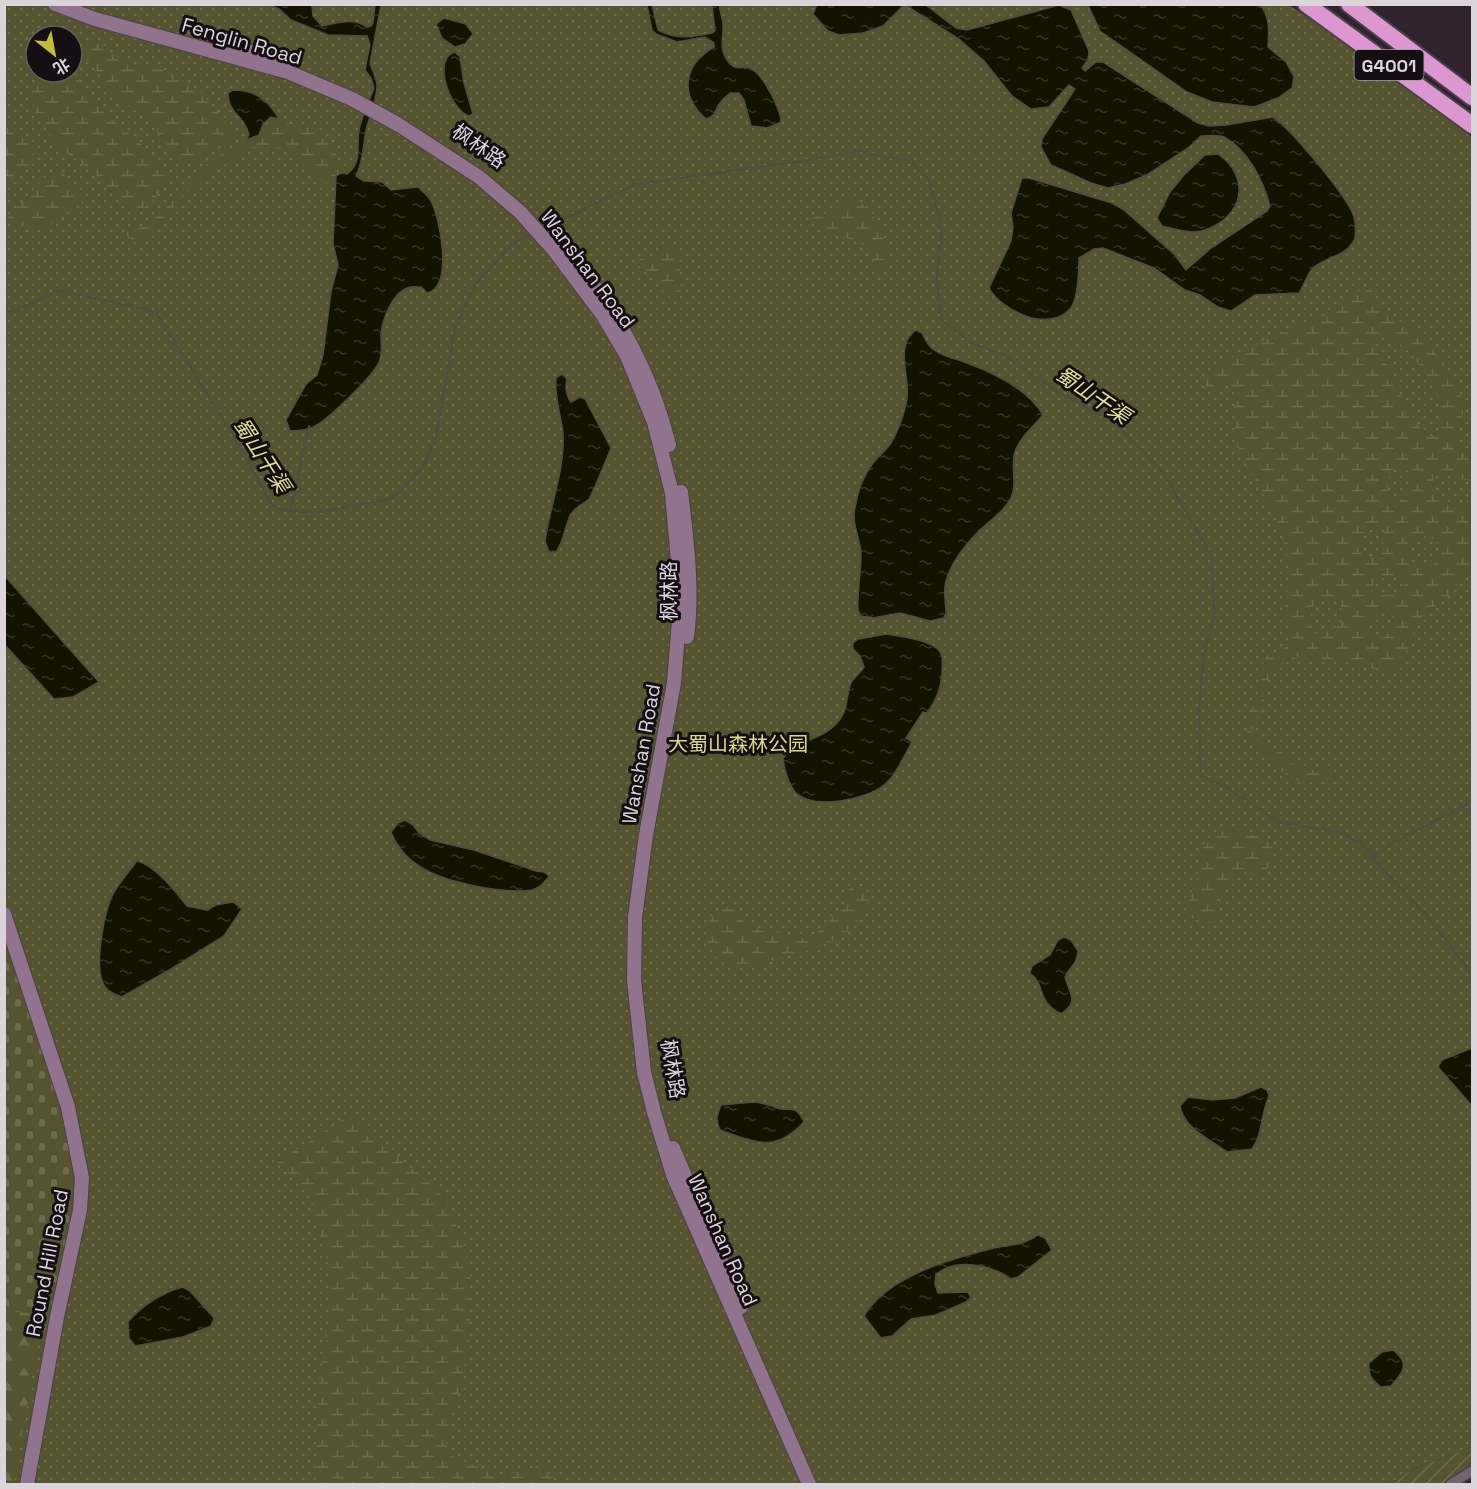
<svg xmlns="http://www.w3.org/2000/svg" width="1477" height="1489" viewBox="0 0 1477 1489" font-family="'Space Grotesk','Noto Sans SC',sans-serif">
<defs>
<pattern id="grass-dots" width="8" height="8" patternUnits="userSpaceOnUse" patternTransform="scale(1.5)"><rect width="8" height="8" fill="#565330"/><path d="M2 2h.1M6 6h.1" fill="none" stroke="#6e6b4d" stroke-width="1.8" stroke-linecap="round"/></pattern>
<pattern id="forest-firs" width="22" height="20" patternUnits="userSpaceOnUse" patternTransform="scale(1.5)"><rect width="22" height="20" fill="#565330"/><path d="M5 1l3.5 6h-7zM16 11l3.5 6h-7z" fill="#6e6b4d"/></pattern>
<pattern id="wetland-marsh" width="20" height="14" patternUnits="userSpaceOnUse" patternTransform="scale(1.5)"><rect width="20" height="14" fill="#565330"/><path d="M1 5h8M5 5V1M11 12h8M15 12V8" fill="none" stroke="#6e6b4d"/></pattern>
<pattern id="cemetery-stones" width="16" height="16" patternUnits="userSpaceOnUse" patternTransform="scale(1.5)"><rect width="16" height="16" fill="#565330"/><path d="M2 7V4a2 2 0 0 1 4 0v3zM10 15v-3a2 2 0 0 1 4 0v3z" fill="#6e6b4d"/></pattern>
<pattern id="garden-furrows" width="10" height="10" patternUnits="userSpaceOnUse" patternTransform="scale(1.5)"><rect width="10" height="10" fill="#565330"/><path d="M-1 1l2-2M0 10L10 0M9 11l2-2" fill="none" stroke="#6e6b4d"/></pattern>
<pattern id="water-ripples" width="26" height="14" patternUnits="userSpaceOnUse" patternTransform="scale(1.5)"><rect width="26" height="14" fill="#141200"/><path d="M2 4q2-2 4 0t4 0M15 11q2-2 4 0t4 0" fill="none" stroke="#363425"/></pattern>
</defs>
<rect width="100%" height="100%" fill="#31232e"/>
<path fill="url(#grass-dots)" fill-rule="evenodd" d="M5,5H1289L1321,26L1472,137V1447L1415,1468L1389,1484H5L4,1303H6ZM36,36H72V72H36Z"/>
<polygon fill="url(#forest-firs)" points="4,1303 12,1311 43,1315 13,1484 4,1484"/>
<g fill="url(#wetland-marsh)" fill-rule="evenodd">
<path d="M89,42L98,44L113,55L136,65L163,70L200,91L226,122L233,134C221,148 199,161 182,167L150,123L113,92L82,54V47Z"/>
<path d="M50,72H71L93,95L112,120L157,157L164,167L168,177L166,185L153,201L140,213L134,215C118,204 109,188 96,175C88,167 78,162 70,155C53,140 33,116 29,94L35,84Z"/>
<path d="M271,116C279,119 286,123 294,125C301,127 311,125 317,128C333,135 337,158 341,173L336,176L334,188L317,177L299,156L283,147L258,148L252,146L246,147L238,156L201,180L182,196L166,219L137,244L123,232L145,226L161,214L182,186L207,164L231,148L259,135L263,124Z"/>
<polygon points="5,118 10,119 36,150 28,165 5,185"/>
<polygon points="59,169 86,199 81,206 41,230 15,225 8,216 49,173"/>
<path d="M856,199C875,210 900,259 879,277L874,272C874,223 825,248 812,222L814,217L828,214L847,200Z"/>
<path d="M666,241C680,248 683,282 679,296L671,298C663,293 660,286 654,280C647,272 641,270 637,261L644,256L652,257L660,253L662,245Z"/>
<path d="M1368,289C1376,294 1378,300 1381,309C1390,317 1402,321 1412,329C1431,345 1467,387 1463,413C1461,423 1456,434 1454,444L1460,451L1472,452V556L1469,566L1451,594L1428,611L1417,622L1407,652L1392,671L1374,669L1354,663L1320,661L1299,657L1274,667L1270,672L1265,698L1251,733L1253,738L1285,755L1298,768L1316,770L1331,769L1335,771L1337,776L1333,779L1301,783L1281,771L1275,762L1258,753L1247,738V722L1259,690L1260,673L1264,660L1268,655L1279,652L1285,648L1289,638L1285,606L1290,568L1277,517L1241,455L1235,438L1234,390L1229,385L1213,389L1207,387L1204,382C1216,356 1301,326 1330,313C1345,306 1349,291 1368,289ZM1383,337C1389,338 1395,340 1400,344C1414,354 1437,388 1441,405C1443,417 1439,449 1421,430C1420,428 1401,397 1400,394C1398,389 1398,382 1395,377C1389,366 1381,357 1376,345ZM1398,467L1406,469L1411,474C1409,486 1410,498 1398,503L1387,489L1390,474ZM1443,472C1452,474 1458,479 1468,480L1471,489V497L1463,505L1451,506L1440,502L1435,497L1433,475ZM1378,525L1384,528L1383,545L1375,557L1363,558L1361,554L1363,546L1362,536ZM1423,536L1432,538L1439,545C1440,555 1436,562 1428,569L1410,563C1405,551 1408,540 1423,536ZM1396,574L1402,576L1405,583C1399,598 1385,597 1371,593L1372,586L1381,578ZM1323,597L1335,599L1341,603V622L1332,630L1316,633L1311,628V616L1314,604ZM1381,609L1392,610C1393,623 1390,640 1375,640L1365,628L1373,615Z"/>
<path d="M1224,828L1239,829L1271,843C1276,858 1271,868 1258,876L1248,872L1232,874L1222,888L1219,915C1206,926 1195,926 1186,910L1199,871L1203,848L1215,834Z"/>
<path d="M856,884L864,888L870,895C860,941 812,949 774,960C763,963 745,970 734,968C710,961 695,926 719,912C725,908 728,905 735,906L742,920L755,928L802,938L818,932L830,921L844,903L851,886Z"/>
<polygon points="351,1114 446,1199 471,1266 468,1351 445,1453 499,1476 542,1465 558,1484 315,1484 319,1385 329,1322 330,1271 308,1193 277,1162"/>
</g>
<polygon fill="url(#cemetery-stones)" points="4,924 7,924 82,1178 57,1317 12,1311 5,1303"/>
<polygon fill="url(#garden-furrows)" points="1472,1447 1472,1471 1451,1484 1389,1484 1415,1468"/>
<g fill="url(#water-ripples)" stroke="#504c42" stroke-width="1.5">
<polygon points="817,4 904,4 904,5 883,26 863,33 839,35 828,31 813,14"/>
<path d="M269,5H312L313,16L322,26C338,23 353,17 367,27L371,26L373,23L375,5H381L370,63C372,71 376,76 377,85C377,98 371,113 367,126C363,143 364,159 356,176L364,181L382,182L391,190L418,187C422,191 428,195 431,201C440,218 454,287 427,293L421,287C417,287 411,286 407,288C392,294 382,319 381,335C381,345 383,352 379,362C373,376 327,421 313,427C306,430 298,431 290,431L286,420L306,384L317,375L323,355L331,292L338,265L333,244L336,176L341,173L347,174C363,163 356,146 359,130C362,116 369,102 374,88L371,78L365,70L370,44L367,36L328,35L291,20L279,9Z"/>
<path d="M647,5H652L658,30C677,40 692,37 712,33L715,31L712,5H719C720,11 722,17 723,23C724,40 717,48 730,64C737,71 744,65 752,69C763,75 781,110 781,122L767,128L751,126L744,100L739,93H730C726,96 722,100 719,104C714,112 716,116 706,119C679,95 683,65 714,47V43L705,37L677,42L656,34L652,30Z"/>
<path d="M905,5H926L956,28L967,30L1059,5L1071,10L1089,51L1088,60L1082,68L1085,71L1096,62H1103L1198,123L1209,126L1226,125L1273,117C1290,128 1349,198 1354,217C1356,223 1356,235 1354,240C1345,258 1325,256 1312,269C1307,275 1304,285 1299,293L1255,295L1231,311L1218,307L1200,295L1185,290L1154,268L1103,248L1094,249L1079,258C1079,270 1078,301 1070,309C1048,333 1002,311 989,288L1011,241L1013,227L1011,213L1022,178H1029L1112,203L1124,210L1175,255L1186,270L1211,248L1267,211L1270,206C1263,180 1248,150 1224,137C1218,134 1207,136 1201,136L1188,148L1147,175L1125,184L1108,188L1091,183L1051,165L1041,147L1042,139L1075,89L1069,85L1049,107L1031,109L1012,96L984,61L959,39Z"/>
<path d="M1088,5H1260C1270,15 1269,33 1268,47L1286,62L1294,77L1292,88L1278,98L1254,107L1212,102L1187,92L1100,31Z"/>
<polygon points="444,18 466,24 473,34 465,44 455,47 442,38 436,24"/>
<path d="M455,52L460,57L464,83L473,114L469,116C449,109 432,58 455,52Z"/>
<path d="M233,90C256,90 268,100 279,119L271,117L263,124L259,135L246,140L249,135C244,114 229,116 228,93Z"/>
<path d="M1218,154C1252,178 1243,217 1205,230C1193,235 1175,229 1162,226L1157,218L1170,192L1184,175L1205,155Z"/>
<path d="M916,330L922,333C926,340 928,347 936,351C944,357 957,359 967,363C994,373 1028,389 1043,415C1033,427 1020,437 1015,452C1010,467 1018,483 1011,498C1003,512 991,520 979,531C966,544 951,563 946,581C943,591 946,603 946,613L944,618L930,621L900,613L873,618L861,616L858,610C857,592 861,574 861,555C861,541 853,528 854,514C856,497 862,477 873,463C879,456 886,450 891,443C898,431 903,417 906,404C913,381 892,347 916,330Z"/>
<path d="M562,374L567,379C565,387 565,394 571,402L580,397L585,399L611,448C609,453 591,497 589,499C582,505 572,509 569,518C564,530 564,541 556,552H549L545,541C550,506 565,469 563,434C561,414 554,398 556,378Z"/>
<polygon points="4,575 90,672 99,682 73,697 54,699 5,645"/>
<path d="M887,634C901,637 938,640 942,656C943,661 942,669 942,674C941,690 936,701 927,713L923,712L906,738L912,742C904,756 896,775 884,785C866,800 814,810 796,793C789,786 784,768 783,759C793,741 818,741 833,727C849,712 845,703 850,685C853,677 860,674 864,667L860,656L853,649V643L858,639Z"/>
<path d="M405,820L413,825L419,833L430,840L474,850L536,871L544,872L549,876C544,883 540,888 532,890C504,894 448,883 424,869C410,861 397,848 391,832L398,823Z"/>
<path d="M137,861C155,865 176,892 187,906L207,910L216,905L233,902L242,909L224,936L171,969L122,997C117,995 110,993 106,988C92,972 104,909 114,892C121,881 129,871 137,861Z"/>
<path d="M1064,937L1071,940L1078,951C1077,965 1070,966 1065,977C1069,994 1080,1001 1061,1014C1035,1000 1047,986 1030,973L1032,966L1050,955L1058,940Z"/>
<polygon points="1472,1048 1472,1106 1438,1067 1442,1060"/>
<path d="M1261,1087L1267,1090L1269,1096C1261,1112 1263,1134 1252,1149L1227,1152C1210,1139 1184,1129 1180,1106L1188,1097L1212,1100L1235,1098Z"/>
<path d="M753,1102C762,1102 768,1105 777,1108C791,1112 795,1103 804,1122C775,1153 757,1143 720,1130C715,1120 717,1115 721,1105Z"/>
<path d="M1038,1235L1045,1238L1052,1250L1018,1277L1011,1279C995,1267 969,1261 949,1267C945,1268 940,1272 936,1274L935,1284L938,1293L968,1292L971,1298L966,1302L936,1315L911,1319L892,1336L881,1338L864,1316C888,1276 950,1259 994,1248C1012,1244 1020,1247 1038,1235Z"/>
<path d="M183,1287L190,1291L214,1318L211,1326L183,1337L135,1346L129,1338L128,1322C141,1306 163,1292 183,1287Z"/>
<path d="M1393,1350C1411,1364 1403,1372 1391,1386L1381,1387C1372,1380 1368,1375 1369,1363L1382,1352Z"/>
</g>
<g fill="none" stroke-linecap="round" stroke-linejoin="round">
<g stroke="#504c42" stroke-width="2">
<polyline points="560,221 636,184 803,161 860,151 879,156 910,160 929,180 942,230 937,276 941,319 971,343 1002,354 1055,390 1115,423 1164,473 1211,555 1215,613 1204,653 1199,709 1201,775 1226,787 1279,822 1340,832 1360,843 1430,920 1472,974"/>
<polyline points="4,309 13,312 59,290 156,312 232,434 272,505 283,510 315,513 386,500 398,494 422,469 436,437 455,328 475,285 512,244 532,233"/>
<polyline points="290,511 309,426"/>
<polyline points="1373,856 1405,836 1472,802"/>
</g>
<g stroke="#4b4049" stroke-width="12">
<polyline id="street" points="1451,1484 1472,1471"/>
</g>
<g stroke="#4b4049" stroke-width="16">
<g id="secondary">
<polyline points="55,4 95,19 288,72 352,99 399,125 479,177 520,212 554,250 602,314 627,356 654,422 672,493 681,595 674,683 646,835 635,917 634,980 644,1072 654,1112 673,1175 809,1484"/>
<polyline points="226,46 256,53 285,63"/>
<path d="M555,238C609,297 650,367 669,445"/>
<path d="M681,492C687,541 693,589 687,637"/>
<polyline points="4,914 68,1107 82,1178 80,1210 57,1317 27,1484"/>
<polyline points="673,1148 741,1307"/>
</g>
</g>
<g stroke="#4b4049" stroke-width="20">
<g id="highway">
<polyline points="1306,4 1472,125"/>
<polyline points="1349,4 1472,97"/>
</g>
</g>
<use href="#street" stroke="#736370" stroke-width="9"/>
<use href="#secondary" stroke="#92738d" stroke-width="14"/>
<use href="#highway" stroke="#dc97d0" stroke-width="16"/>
</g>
<g text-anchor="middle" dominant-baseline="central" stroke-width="6" stroke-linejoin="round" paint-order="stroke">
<rect fill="#150f14" stroke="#a1999f" stroke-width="1.5" x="1354.5" y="50" width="69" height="30" rx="4.5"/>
<g font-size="18" font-weight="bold" fill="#ddd4db">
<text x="1389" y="65">G4001</text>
</g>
<g font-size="20" fill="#ddd4db" stroke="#150f14">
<text transform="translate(242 41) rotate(16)">Fenglin Road</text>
<text transform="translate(479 146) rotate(35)">枫林路</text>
<text transform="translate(588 269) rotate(53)">Wanshan Road</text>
<text transform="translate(669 591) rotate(-90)">枫林路</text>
<text transform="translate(641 754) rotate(-80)">Wanshan Road</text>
<text transform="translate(673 1069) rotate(80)">枫林路</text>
<text transform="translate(723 1240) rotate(66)">Wanshan Road</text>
<text transform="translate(47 1263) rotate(-79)">Round Hill Road</text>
</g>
<g font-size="20" fill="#dbd790" stroke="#150f14">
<text x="738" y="744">大蜀山森林公园</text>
</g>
<g font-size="21" font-style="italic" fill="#e3df98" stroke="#150f14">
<text transform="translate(1093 395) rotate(34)">蜀山干渠</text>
<text transform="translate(262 455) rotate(57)">蜀山干渠</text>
</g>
</g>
<rect width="1477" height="1489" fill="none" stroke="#ddd4db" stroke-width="12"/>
<g transform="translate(54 54) rotate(149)"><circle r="28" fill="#150f14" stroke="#655e64" stroke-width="1.5"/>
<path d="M0-4.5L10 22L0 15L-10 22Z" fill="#c5bc3d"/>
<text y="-9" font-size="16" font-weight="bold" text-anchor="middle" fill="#ddd4db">北</text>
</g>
</svg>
